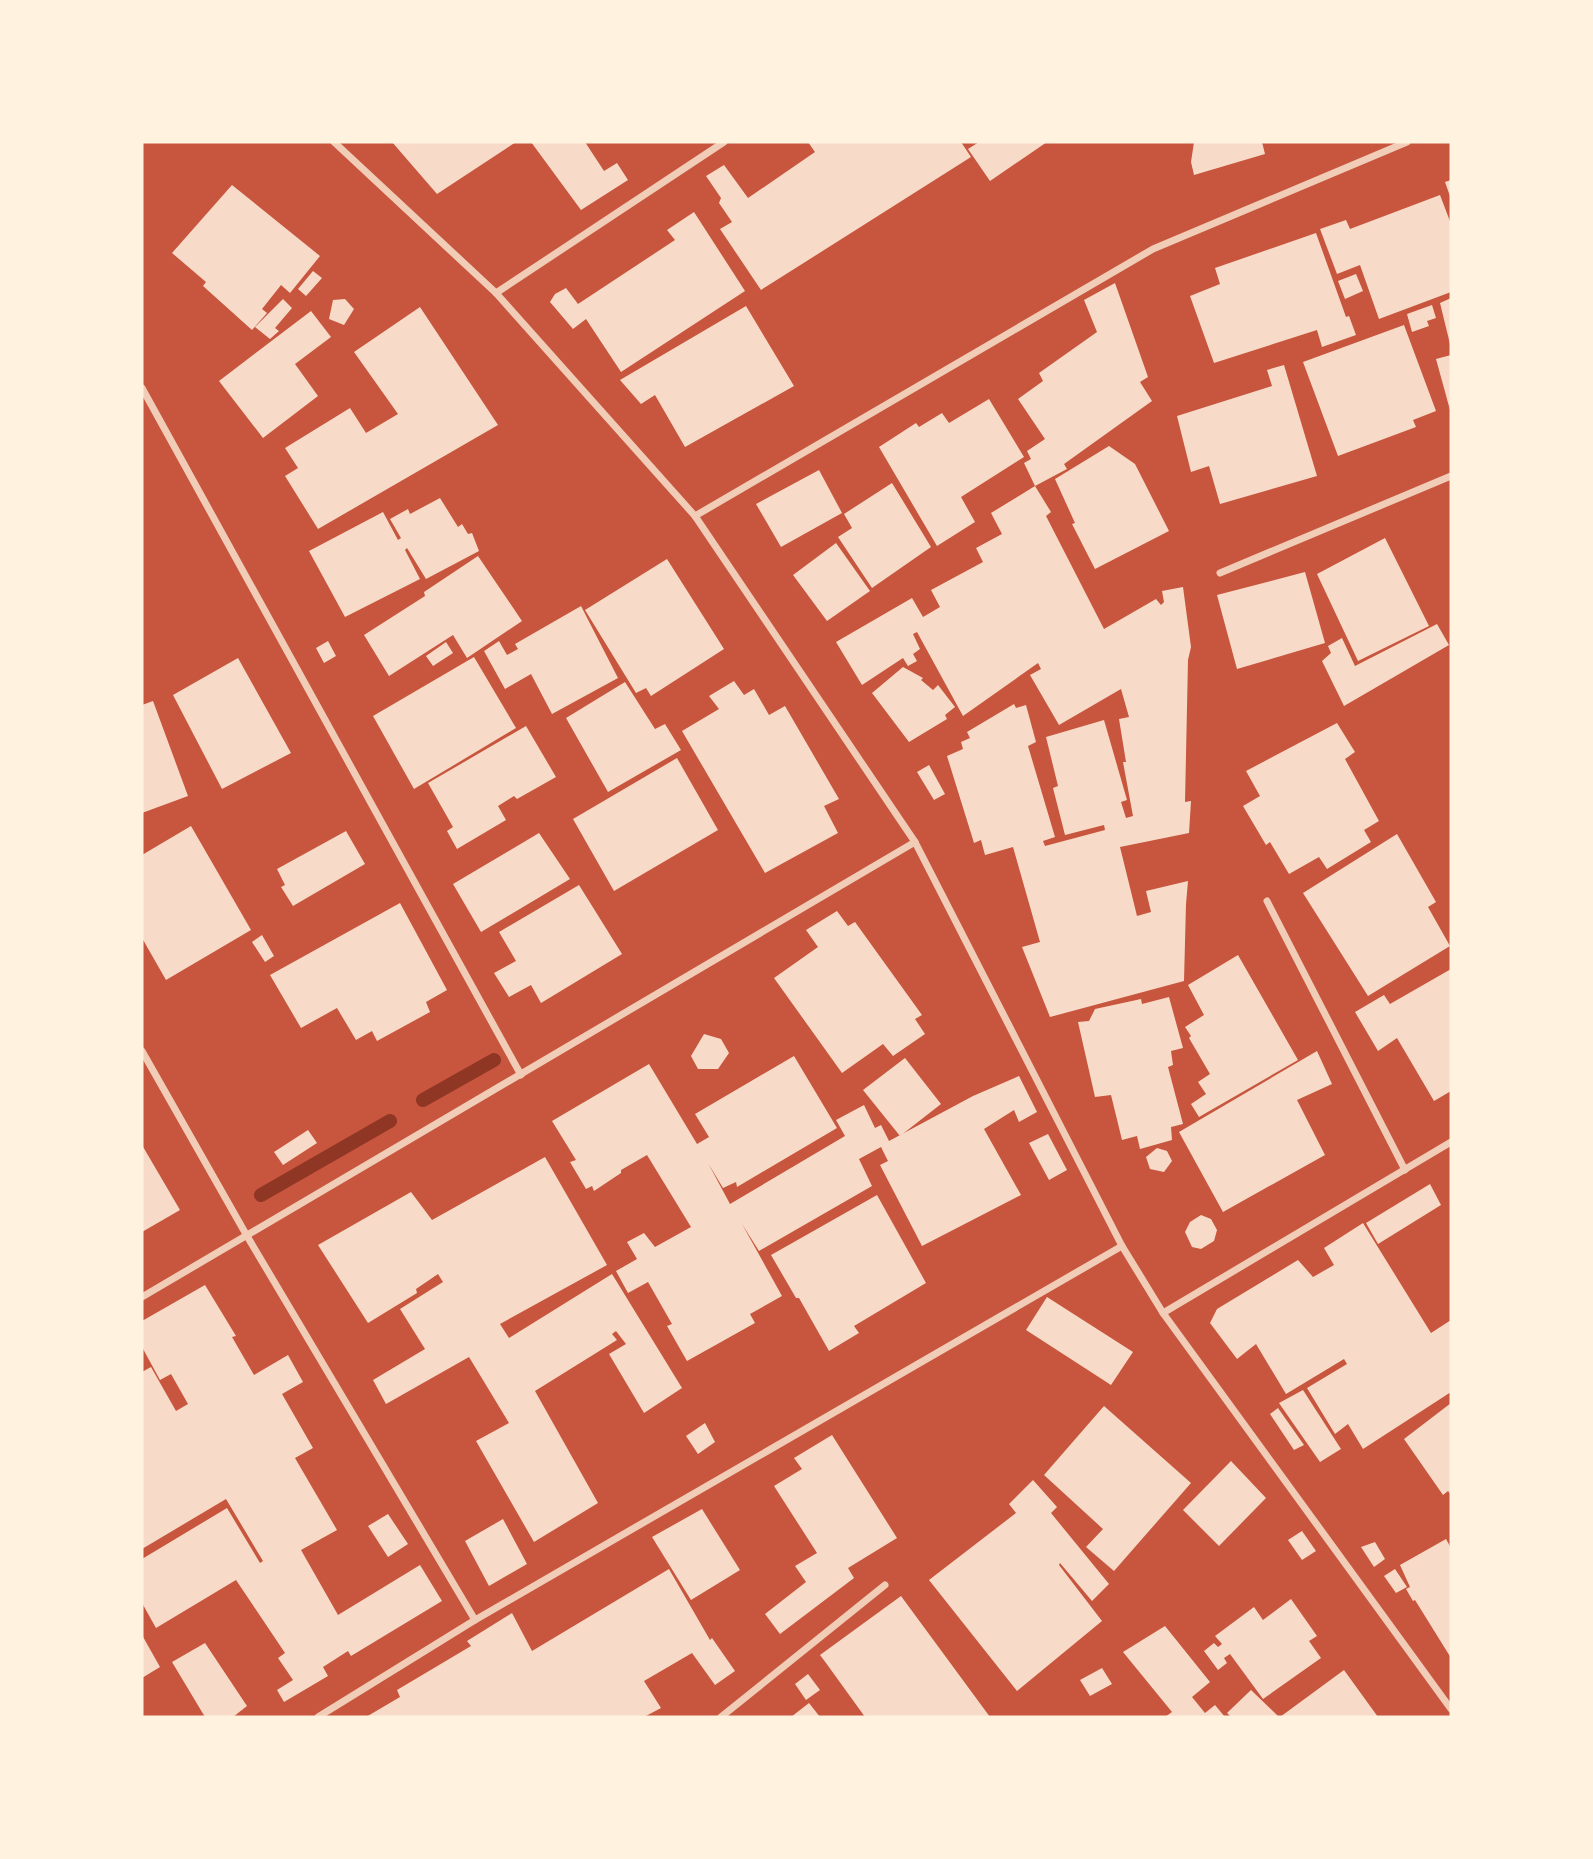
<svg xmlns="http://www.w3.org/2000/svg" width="1593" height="1859" viewBox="0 0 1593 1859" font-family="Rubik,sans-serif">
<rect width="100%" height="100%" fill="#c8553d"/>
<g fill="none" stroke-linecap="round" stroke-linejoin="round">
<g stroke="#8f3625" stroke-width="14">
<polyline points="423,1100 494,1060"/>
<polyline points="261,1195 390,1121"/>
</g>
</g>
<g fill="#f7dbc8">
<polygon points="392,142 516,142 437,194"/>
<polygon points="531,142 585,142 604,171 617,163 628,180 581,210"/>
<polygon points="808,142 961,142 971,157 761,290 720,229 732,222 719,203 721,198 706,176 724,165 748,198 815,152"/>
<polygon points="979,142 1047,142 990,181 968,149"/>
<polygon points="1194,142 1262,142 1265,154 1194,175 1191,162"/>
<polygon points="1451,180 1451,199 1445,182"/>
<polygon points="232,185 320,256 290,293 281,285 262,309 267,313 252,330 203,286 206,282 172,253"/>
<polygon points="1440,195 1451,224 1451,292 1379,319 1360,265 1337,274 1320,229 1346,220 1350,229"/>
<polygon points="694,212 745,291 621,372 586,319 573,329 550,302 555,294 566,288 578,304 675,240 667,230"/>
<polygon points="1316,233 1346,317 1349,316 1356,335 1322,347 1317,330 1214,363 1190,296 1220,284 1215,268"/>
<polygon points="313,271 322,278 306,296 298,289"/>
<polygon points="1356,274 1363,291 1345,299 1338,281"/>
<polygon points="1115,283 1148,377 1140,382 1152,401 1064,464 1067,469 1035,486 1024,463 1031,459 1027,451 1045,439 1018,399 1043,381 1039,373 1097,332 1084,300"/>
<polygon points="1451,298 1451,343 1450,344 1440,303"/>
<polygon points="283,299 292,308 275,328 279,331 270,339 255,327"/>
<polygon points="345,299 354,309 344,325 329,319 333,300"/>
<polygon points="1432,305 1436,318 1427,321 1429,326 1412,332 1407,314"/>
<polygon points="746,306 794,386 685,447 655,395 641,404 620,380"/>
<polygon points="420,307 498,425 318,529 285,476 298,468 285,448 350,408 366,433 398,414 354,352"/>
<polygon points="311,311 331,337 295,364 318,396 263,438 219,381"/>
<polygon points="1404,325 1436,411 1413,420 1416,427 1338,456 1303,362"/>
<polygon points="1451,355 1451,410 1450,410 1436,359"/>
<polygon points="1284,365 1317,476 1220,504 1209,466 1191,472 1177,416 1272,386 1267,370"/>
<polygon points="989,399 1024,457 961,497 975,522 937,546 879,447 916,423 919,427 942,413 949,423"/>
<polygon points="1109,446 1135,464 1169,531 1095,569 1072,524 1075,523 1055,479"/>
<polygon points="819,470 842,513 781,547 756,504"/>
<polygon points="892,483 931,547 872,588 838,537 852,528 844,514"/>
<polygon points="1035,486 1051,512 1046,516 1104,629 1156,599 1161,605 1164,602 1162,591 1183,587 1191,647 1188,660 1185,802 1191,801 1189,833 1120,847 1137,916 1151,912 1146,891 1188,881 1186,904 1184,981 1050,1017 1022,947 1040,942 1013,847 985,855 981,840 974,843 947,756 963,749 961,742 970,738 967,732 1014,704 1016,708 1026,705 1036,742 1028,746 1055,837 1043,841 1045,846 1105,830 1104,825 1065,835 1053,788 1058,786 1046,737 1104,720 1127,800 1121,802 1126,818 1133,816 1123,762 1126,762 1119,719 1129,717 1121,689 1059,725 1030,675 1041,669 1038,663 963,716 917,632 913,634 920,649 913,654 917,661 908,666 903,658 862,685 836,642 912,598 923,617 940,607 931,590 983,562 976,548 1002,534 991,513"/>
<polygon points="440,498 458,527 462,524 468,534 472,533 479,551 426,579 407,548 405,550 420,579 345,617 309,551 383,512 398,540 401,538 390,519 408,509 410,514"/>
<polygon points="1385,538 1429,626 1358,661 1317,574"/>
<polygon points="836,543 870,591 827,621 793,575"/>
<polygon points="478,556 522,621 467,658 453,635 389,676 364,635 425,596 424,592"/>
<polygon points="667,559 724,649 651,696 646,688 636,693 585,610"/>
<polygon points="1305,572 1325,643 1237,669 1217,595"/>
<polygon points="581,606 618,678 552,714 531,674 505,689 484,651 499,641 507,655 518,649 515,644"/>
<polygon points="1437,624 1449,645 1344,706 1322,661 1331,653 1328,646 1342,638 1355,666"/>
<polygon points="328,641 336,656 324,663 316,648"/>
<polygon points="446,642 453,653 433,666 426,656"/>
<polygon points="474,657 516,728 414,789 373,716"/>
<polygon points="238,658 291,753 222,789 173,695"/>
<polygon points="903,667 923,678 921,680 933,690 938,685 955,707 945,715 947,719 909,742 872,693"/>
<polygon points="734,681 744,695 754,689 769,715 785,706 839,799 824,806 838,833 765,873 682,731 719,709 709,696"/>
<polygon points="625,682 655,729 665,724 681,750 608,792 566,718"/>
<polygon points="153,701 188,796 142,813 142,705"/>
<polygon points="1337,723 1355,752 1345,759 1379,821 1364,830 1371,842 1327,869 1319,857 1289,874 1270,842 1266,845 1243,806 1260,796 1246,771"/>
<polygon points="526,726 556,777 517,799 514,796 498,806 506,820 457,849 447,831 453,827 428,783"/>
<polygon points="677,758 718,830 614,891 573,819"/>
<polygon points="929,765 945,794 934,800 917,772"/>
<polygon points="191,826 251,930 166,980 142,938 142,855"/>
<polygon points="346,831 365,864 293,906 281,887 285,885 277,869"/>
<polygon points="539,833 570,879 481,932 453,884"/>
<polygon points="1397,834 1436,902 1428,907 1450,946 1368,996 1303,893"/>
<polygon points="579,885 622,954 541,1003 531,985 509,997 494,973 516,961 499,932"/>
<polygon points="400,903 447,990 426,1002 430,1012 377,1041 372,1031 356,1040 337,1008 301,1028 270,975"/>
<polygon points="837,911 848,926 855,922 922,1015 915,1019 925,1034 893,1056 883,1044 842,1073 774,978 818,947 806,930"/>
<polygon points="262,935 274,956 265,962 252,942"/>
<polygon points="1238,955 1298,1060 1199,1117 1191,1104 1206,1094 1198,1082 1210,1074 1189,1038 1191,1036 1185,1027 1204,1015 1188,985"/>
<polygon points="1451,969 1451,1091 1434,1101 1397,1038 1378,1051 1355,1012 1384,995 1390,1004"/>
<polygon points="1169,997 1183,1048 1171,1051 1173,1065 1168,1067 1183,1124 1171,1127 1172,1140 1140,1149 1137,1136 1122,1140 1111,1095 1095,1097 1078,1022 1089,1021 1095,1009 1141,999 1142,1004"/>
<polygon points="704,1034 721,1039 729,1053 718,1069 698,1069 691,1056"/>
<polygon points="1317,1051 1332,1084 1297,1100 1325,1155 1223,1212 1179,1132"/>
<polygon points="794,1056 837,1128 737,1187 736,1182 723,1188 708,1163 730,1204 845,1136 836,1120 864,1105 875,1128 881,1125 889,1141 973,1096 1019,1076 1037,1112 1019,1122 1014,1110 984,1129 1021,1195 922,1246 880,1165 888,1161 881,1147 859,1159 872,1186 759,1251 742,1224 782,1296 750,1314 755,1323 687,1361 667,1326 672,1324 648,1282 628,1293 616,1271 637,1259 627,1242 644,1233 655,1247 691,1227 647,1155 621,1170 621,1173 594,1191 592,1186 586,1189 570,1162 576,1160 552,1121 649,1064 697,1144 709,1137 695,1114"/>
<polygon points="905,1058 941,1104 900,1136 863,1090"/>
<polygon points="308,1130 317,1143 283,1165 274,1152"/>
<polygon points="1048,1134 1067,1170 1049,1180 1029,1143"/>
<polygon points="142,1145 180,1210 142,1232"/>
<polygon points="1157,1148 1167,1151 1172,1161 1164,1172 1150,1169 1146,1157"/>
<polygon points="545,1157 607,1265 500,1324 509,1338 612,1274 682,1388 644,1413 609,1354 626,1344 616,1331 612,1334 617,1340 535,1391 598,1503 534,1542 476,1441 509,1423 469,1357 386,1404 373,1380 425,1349 400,1309 443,1282 438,1274 416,1289 417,1293 368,1323 318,1245 411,1192 432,1220"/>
<polygon points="1430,1184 1441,1205 1378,1244 1366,1223"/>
<polygon points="877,1195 926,1283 854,1326 859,1333 829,1351 799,1298 796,1298 771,1255"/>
<polygon points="1201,1215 1211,1219 1217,1230 1214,1241 1201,1249 1192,1247 1185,1232 1190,1222"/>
<polygon points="1363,1223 1431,1333 1451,1320 1451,1392 1363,1449 1348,1424 1335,1434 1307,1388 1347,1364 1344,1359 1286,1394 1256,1344 1237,1359 1210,1323 1217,1309 1298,1260 1313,1277 1334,1265 1324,1248"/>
<polygon points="205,1285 236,1336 232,1337 254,1375 288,1355 303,1382 282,1394 313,1448 295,1458 337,1530 301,1550 338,1615 420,1565 442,1601 351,1656 348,1651 323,1667 328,1676 284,1702 277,1690 293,1680 278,1658 285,1653 236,1580 156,1628 142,1603 142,1559 227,1508 260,1563 263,1561 226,1499 142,1549 142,1372 151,1367 176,1411 188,1404 171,1374 160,1380 142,1347 142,1321"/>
<polygon points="1047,1297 1133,1352 1111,1385 1026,1330"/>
<polygon points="1303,1390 1341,1449 1320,1462 1279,1403"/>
<polygon points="1451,1403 1451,1495 1448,1491 1443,1495 1404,1439"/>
<polygon points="1104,1406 1191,1483 1114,1571 1086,1547 1103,1529 1044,1475"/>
<polygon points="1278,1408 1304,1445 1294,1450 1270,1414"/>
<polygon points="705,1423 715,1442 698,1454 686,1436"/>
<polygon points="832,1435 897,1538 848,1568 854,1578 780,1634 765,1614 806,1582 795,1566 817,1553 774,1486 802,1469 794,1458"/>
<polygon points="1231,1461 1266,1498 1219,1546 1183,1510"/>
<polygon points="1033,1480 1057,1507 1051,1513 1109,1584 1092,1601 1060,1563 1059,1565 1102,1621 1017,1691 929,1580 1016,1513 1009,1504"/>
<polygon points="702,1509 740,1570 691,1600 652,1537"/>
<polygon points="388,1514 408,1544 388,1557 368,1526"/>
<polygon points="503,1519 527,1564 489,1586 465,1541"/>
<polygon points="1302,1531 1316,1551 1302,1560 1288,1540"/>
<polygon points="1446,1539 1451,1548 1451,1658 1415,1600 1413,1601 1406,1589 1410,1587 1400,1565"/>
<polygon points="1375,1542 1385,1559 1374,1567 1361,1547"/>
<polygon points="669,1569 710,1640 712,1638 735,1671 715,1685 692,1653 644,1681 661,1708 644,1717 366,1717 400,1697 397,1690 471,1646 467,1641 512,1613 532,1651"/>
<polygon points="1395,1569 1407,1587 1396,1593 1384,1576"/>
<polygon points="901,1596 990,1717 865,1717 826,1663 820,1655"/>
<polygon points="1291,1599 1317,1636 1309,1641 1321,1658 1263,1699 1230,1654 1224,1658 1227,1663 1218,1670 1204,1651 1214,1643 1218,1647 1222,1644 1215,1636 1254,1607 1263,1620"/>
<polygon points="1165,1626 1210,1682 1192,1697 1205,1713 1215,1705 1225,1717 1165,1717 1172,1712 1123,1652"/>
<polygon points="142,1635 160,1667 142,1678"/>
<polygon points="205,1643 247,1706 233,1717 205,1717 172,1662"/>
<polygon points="1102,1668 1112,1684 1090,1696 1080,1680"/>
<polygon points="1344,1670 1378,1717 1280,1717"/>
<polygon points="808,1674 820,1690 806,1700 795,1684"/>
<polygon points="1251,1690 1279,1717 1231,1717 1227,1713"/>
<polygon points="809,1703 820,1717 791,1717"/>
</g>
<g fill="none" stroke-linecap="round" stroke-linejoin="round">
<g stroke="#f1ccb7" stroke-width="7">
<polyline points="334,142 496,293 695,516 915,842 1122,1246 1163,1313 1451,1709"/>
<polyline points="496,293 724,142"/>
<polyline points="142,388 521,1075"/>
<polyline points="695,516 1153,249 1407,142"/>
<polyline points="1220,573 1451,476"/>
<polyline points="1267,901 1405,1170"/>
<polyline points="142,1051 247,1236 475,1620"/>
<polyline points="142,1297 915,842"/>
<polyline points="1163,1313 1451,1142"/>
<polyline points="318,1717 475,1620 1122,1246"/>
<polyline points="721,1717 885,1585"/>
</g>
</g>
<rect width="1593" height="1859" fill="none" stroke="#fff3e0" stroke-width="287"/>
</svg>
